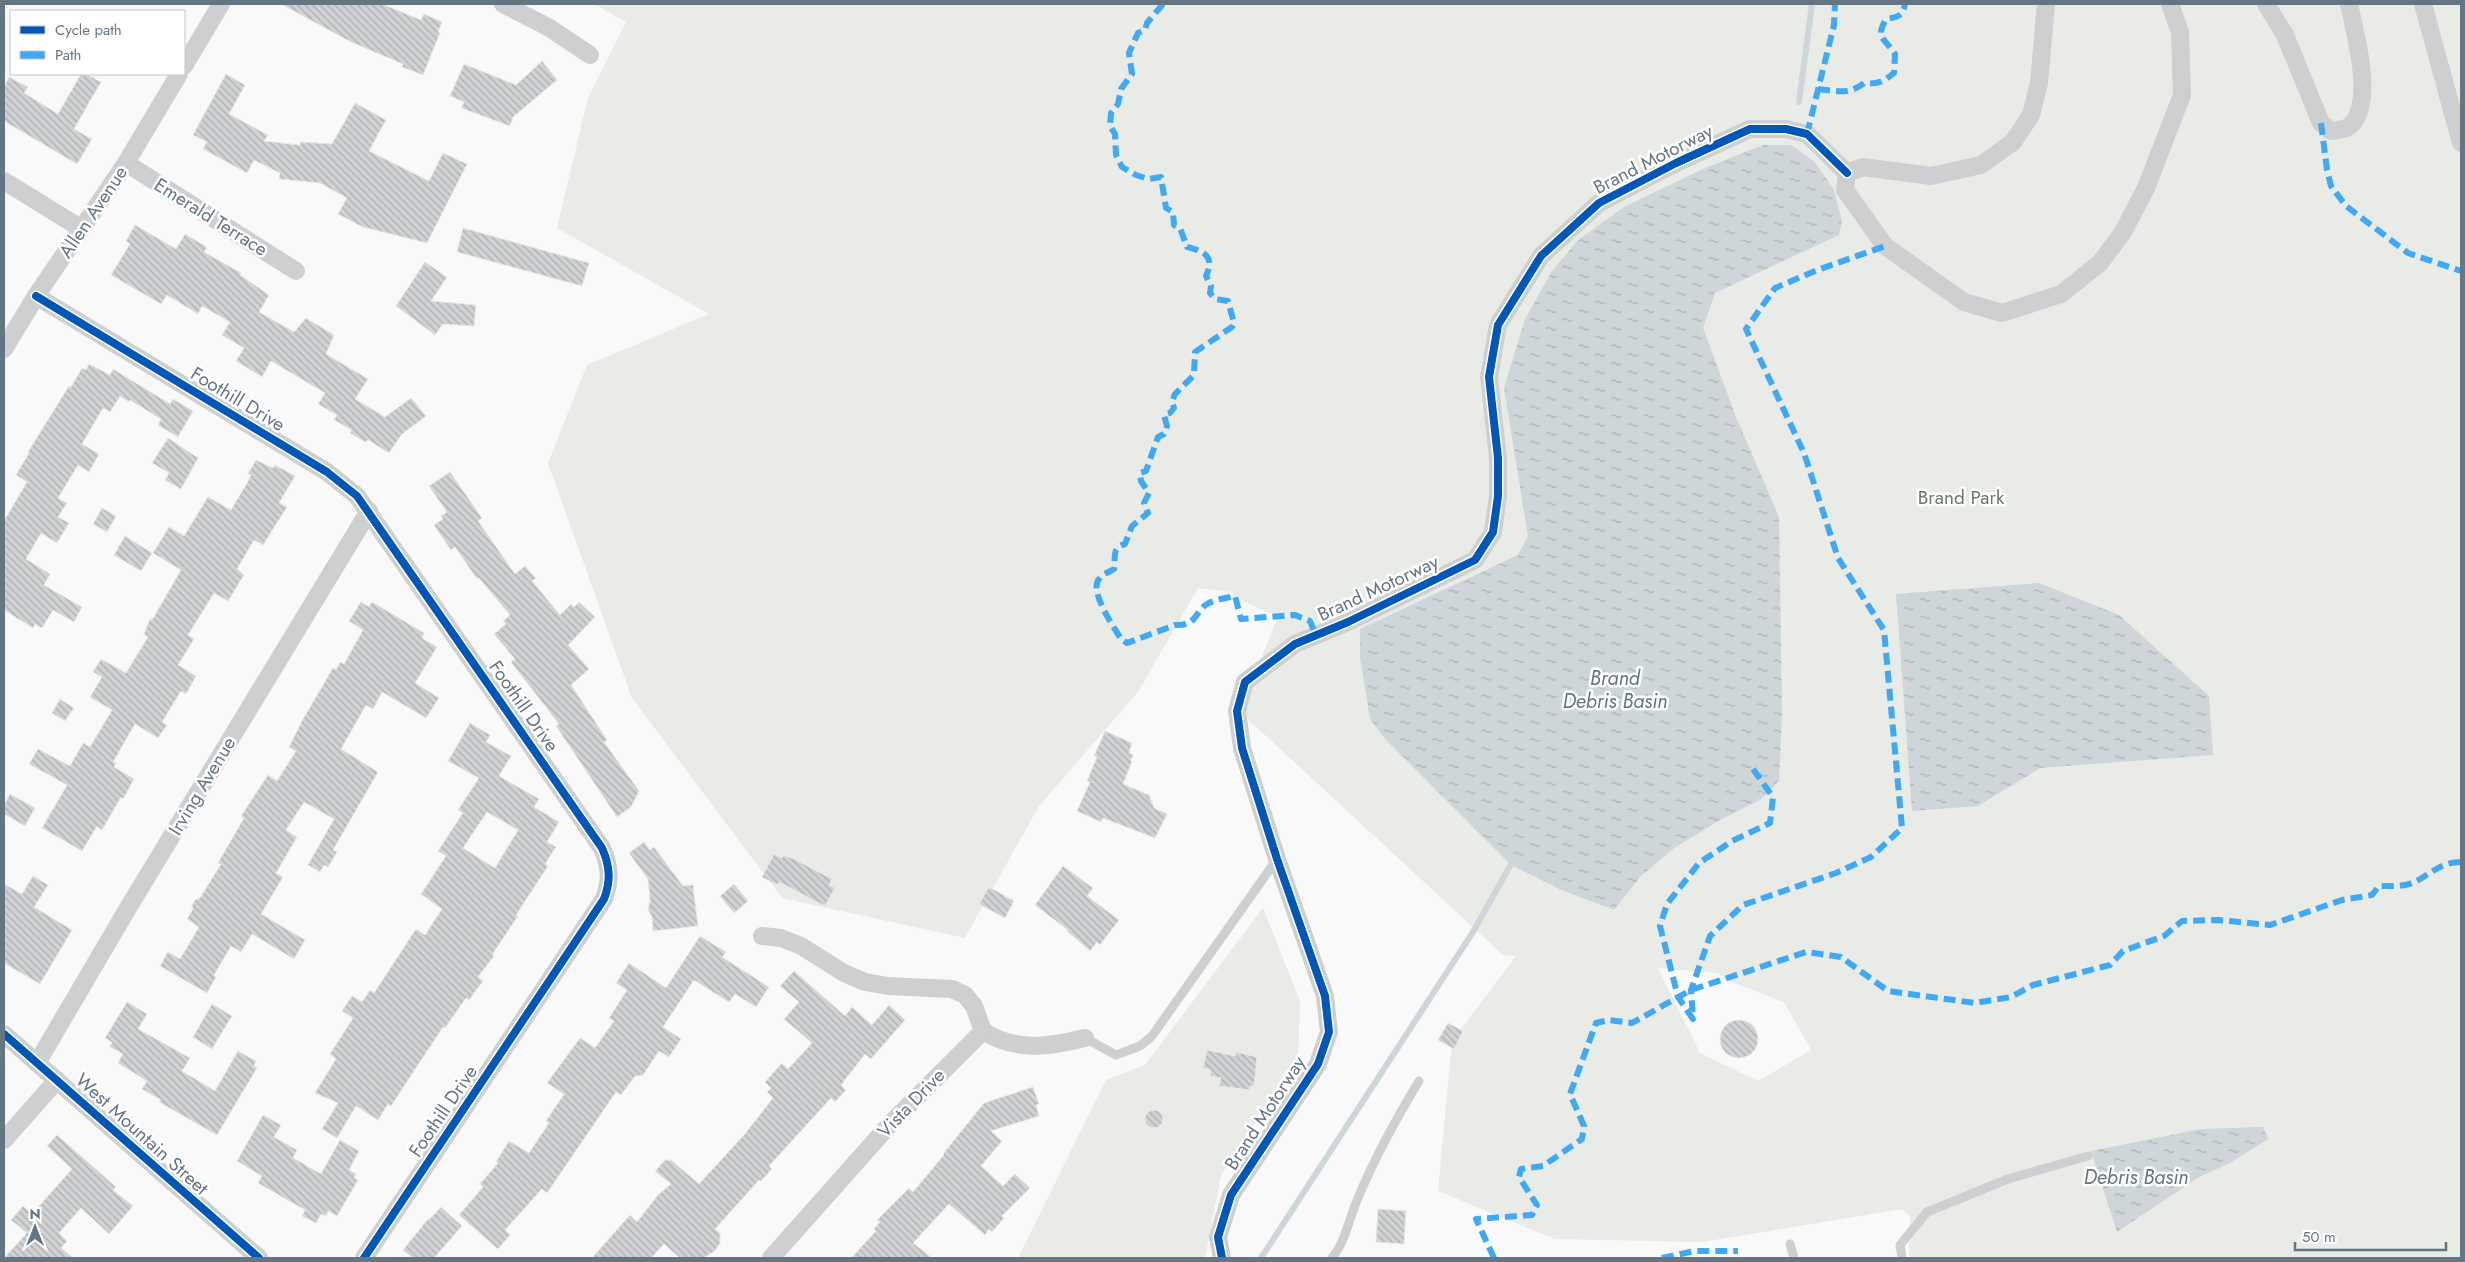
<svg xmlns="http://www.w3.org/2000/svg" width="2465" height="1262" viewBox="0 0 2465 1262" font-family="Jost,sans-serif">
<defs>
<pattern id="water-ripples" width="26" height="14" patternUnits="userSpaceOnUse" patternTransform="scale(1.25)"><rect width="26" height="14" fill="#ced6d9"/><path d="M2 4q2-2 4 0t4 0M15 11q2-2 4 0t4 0" fill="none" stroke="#abb2b5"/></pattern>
<pattern id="building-back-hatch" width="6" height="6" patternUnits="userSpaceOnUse" patternTransform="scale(1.25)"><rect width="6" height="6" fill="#d0d2d3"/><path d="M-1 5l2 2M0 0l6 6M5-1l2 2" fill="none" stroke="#acafb1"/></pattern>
</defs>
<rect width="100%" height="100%" fill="#f9f9f9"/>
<g fill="#e8ebe6" fill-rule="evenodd">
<path d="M594,4H2461V1258H1909L1910,1216L1902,1209L1702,1242L1555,1239L1438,1191L1452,1041L1516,956L1503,955L1239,711L1278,617L1232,596L1233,592L1198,588L1138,692L1039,806L965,938L782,898L632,698L548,463L587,365L709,314L557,228L588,98L626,22ZM1658,968L1718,973L1726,980L1784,1002L1811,1050L1758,1081L1700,1053Z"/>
<polygon points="1263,908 1300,1001 1298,1059 1221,1175 1205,1258 1018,1258 1106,1080 1145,1065"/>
</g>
<g fill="url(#water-ripples)">
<polygon points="1763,145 1791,145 1815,162 1834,190 1842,221 1839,235 1715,293 1703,328 1736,417 1779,517 1782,714 1779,781 1760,800 1722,819 1674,848 1640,877 1614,910 1559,889 1511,865 1387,741 1370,719 1360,657 1360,629 1518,555 1528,536 1504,388 1525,319 1552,271 1578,240 1624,207 1703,169"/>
<polygon points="2039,583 2119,615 2209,696 2213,755 2040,768 1978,806 1912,811 1896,594"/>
<polygon points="2263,1127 2268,1139 2230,1163 2199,1177 2117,1232 2091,1151 2201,1129"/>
</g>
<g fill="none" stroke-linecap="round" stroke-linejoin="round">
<g stroke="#ced6d9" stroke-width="6">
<polyline points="1799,102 1812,4"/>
<polyline points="1261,1258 1473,932 1515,857"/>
</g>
</g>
<g fill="url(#building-back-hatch)" stroke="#e8e8e8" fill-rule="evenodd">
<polygon points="281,4 382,4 421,20 424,14 442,22 438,32 440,33 423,75 402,67 403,64 351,42"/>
<polygon points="542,61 557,80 513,117 510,126 461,108 464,102 450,96 464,64 516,85"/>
<polygon points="81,74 86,74 101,82 74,129 92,139 77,164 4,121 4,87 9,77 28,87 24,93 58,114"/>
<polygon points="226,74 245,85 229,114 268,135 264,141 300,145 301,142 332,144 355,103 386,120 369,151 429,181 443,153 467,164 427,243 363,227 338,214 347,198 320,183 279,179 280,173 254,160 247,173 203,149 207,142 193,135"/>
<polygon points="135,225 176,249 185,234 207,247 204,252 241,273 240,275 269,295 259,312 294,332 306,318 334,335 326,354 368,379 355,399 385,417 411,398 426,416 402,434 389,453 368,440 365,442 350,433 352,430 334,420 337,415 318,404 325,393 271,361 262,377 236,361 244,348 222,335 230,322 202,306 198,314 167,295 161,304 111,275 130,244 126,241"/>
<polygon points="463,228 589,263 582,286 457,252"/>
<polygon points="425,262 447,277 431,301 476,305 474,326 443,324 435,335 396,306"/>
<polygon points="89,364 110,375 113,369 170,404 173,399 193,411 178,437 158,425 161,419 130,400 129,402 120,396 110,412 103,408 82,444 99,454 89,472 78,465 58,498 67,503 58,517 69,523 57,543 41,533 26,559 50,574 44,585 82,607 74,622 53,610 42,628 35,624 33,628 4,610 4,521 27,482 16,475 29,453 28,452 69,386 71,387 82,368 86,370"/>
<polygon points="168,438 198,458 181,489 165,480 169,473 152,463"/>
<polygon points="256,460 273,468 275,465 295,476 279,503 287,507 263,545 254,540 237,569 244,575 228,601 214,593 188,635 194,639 178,665 196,676 186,694 181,691 162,722 167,725 158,738 135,724 113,762 116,763 114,767 134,779 123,799 121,797 102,830 97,826 82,851 42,828 67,785 29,764 38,749 70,766 83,743 90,747 112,710 90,697 102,677 93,672 101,659 126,673 148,637 144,634 150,619 152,620 181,570 153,553 169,527 184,536 208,497 231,510 247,483 251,475 248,474"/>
<polygon points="450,472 482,518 478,521 515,574 525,566 536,578 532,581 560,615 571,604 574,607 579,602 595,617 568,645 589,669 571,685 607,740 604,742 639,791 631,807 617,817 556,726 559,724 511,662 515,659 494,634 506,624 503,621 510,615 479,578 477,579 455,547 451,550 434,525 443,519 441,516 447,512 429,486"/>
<polygon points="102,508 116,516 107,532 93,524"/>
<polygon points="125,536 152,553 141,571 114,555"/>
<polygon points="361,602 369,607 372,602 424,633 422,638 437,647 415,683 439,698 426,718 382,692 373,709 366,705 341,749 378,772 333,850 337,852 328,867 324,865 320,872 308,865 334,819 304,802 286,830 297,837 276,873 283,877 261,914 305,940 294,959 252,934 241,952 231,946 214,975 216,977 207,993 160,966 168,952 180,959 199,927 187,919 193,909 192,905 195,900 200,898 221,864 218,863 244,818 241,816 268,775 277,781 296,751 289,747 302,721 333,668 336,670 340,662 344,664 363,630 349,621"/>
<polygon points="60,699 74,708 65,721 52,713"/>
<path d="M470,723L490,735L486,742L511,756L499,776L539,799L534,807L559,822L547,842L556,847L545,864L548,866L516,915L518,916L492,955L494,956L478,977L483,981L469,1000L466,998L445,1028L443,1027L391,1106L388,1104L378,1120L356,1106L337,1138L322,1129L338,1103L315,1093L336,1059L330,1054L353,1018L342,1011L352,996L362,1002L370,990L374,993L416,929L425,935L442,909L421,894L446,856L438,851L463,813L458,810L479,778L448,761ZM487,812L518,830L495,868L463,848Z"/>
<polygon points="1105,731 1132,743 1129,753 1133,755 1131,760 1132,761 1123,784 1149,795 1154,808 1167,814 1155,838 1103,818 1101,822 1077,811 1090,782 1087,781 1097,757 1094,756"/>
<polygon points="10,794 35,808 25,826 4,814 4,805"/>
<polygon points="644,842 650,850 654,847 683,886 693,885 698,926 653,931 652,917 648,909 650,901 648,879 629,853"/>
<polygon points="774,854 782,858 783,855 794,859 832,879 829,885 835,888 825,906 779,882 777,885 762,877"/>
<polygon points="1063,866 1093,888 1087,896 1119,920 1100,945 1097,942 1090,951 1067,931 1068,930 1035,905"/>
<polygon points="33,876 48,885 34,907 72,930 40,984 4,963 4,884 22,894"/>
<polygon points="734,884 748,901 734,913 720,896"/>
<polygon points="989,887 1014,901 1005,918 979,904"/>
<polygon points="700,936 726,952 722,957 769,987 756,1007 735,994 729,1002 694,980 663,1027 681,1039 669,1057 659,1051 643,1075 635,1076 621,1095 616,1092 547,1193 542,1189 505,1230 510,1235 498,1249 459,1215 483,1187 480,1184 498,1163 496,1162 509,1141 529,1153 549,1123 546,1121 564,1094 547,1083 580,1038 595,1048 614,1021 609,1018 627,990 616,983 629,963 666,988"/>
<polygon points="794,971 845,1016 852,1007 872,1025 889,1005 905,1020 871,1059 865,1054 841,1085 846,1090 835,1102 831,1098 769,1166 772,1169 761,1181 759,1180 715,1229 720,1233 720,1243 715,1251 703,1258 680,1258 664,1244 651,1258 592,1258 630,1215 637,1222 658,1195 671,1184 655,1171 665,1160 671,1160 699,1184 744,1135 773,1098 767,1092 771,1088 765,1082 782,1063 788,1069 812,1043 784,1019 799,1002 780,986"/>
<polygon points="127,1002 147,1014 138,1029 190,1058 182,1071 215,1091 238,1051 256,1061 254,1066 257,1068 217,1135 159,1102 161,1100 142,1089 147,1081 118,1063 123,1054 110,1047 112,1042 105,1038"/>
<polygon points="212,1004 232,1016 212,1049 193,1037"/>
<circle cx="1739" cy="1039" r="19"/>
<polygon points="1448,1023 1463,1031 1454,1049 1438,1040"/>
<polygon points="1207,1050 1235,1056 1236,1052 1257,1057 1254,1086 1250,1086 1250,1090 1219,1086 1221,1078 1210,1076 1211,1070 1203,1068"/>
<polygon points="1033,1087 1039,1104 1036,1105 1039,1116 991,1131 1002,1141 981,1166 1003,1186 1015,1174 1030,1188 1002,1216 1004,1218 992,1232 989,1229 985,1235 949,1204 913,1243 932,1258 851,1258 876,1231 874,1229 880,1222 877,1220 909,1188 913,1192 944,1155 943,1154 984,1103"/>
<circle cx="1154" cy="1119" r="9"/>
<polygon points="263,1115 281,1125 274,1137 297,1150 293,1158 321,1174 340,1140 359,1151 349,1170 356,1174 354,1178 358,1180 337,1216 328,1211 326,1216 321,1214 316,1223 302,1216 305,1210 258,1183 262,1176 237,1161"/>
<polygon points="57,1135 116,1187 113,1190 133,1206 109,1234 81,1208 59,1233 67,1241 61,1248 73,1258 4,1258 27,1233 11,1220 23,1206 32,1214 72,1169 47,1146"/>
<polygon points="441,1207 462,1226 434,1258 413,1258 403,1250 428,1219 429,1220"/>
<polygon points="1378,1209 1406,1211 1404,1244 1376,1242"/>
</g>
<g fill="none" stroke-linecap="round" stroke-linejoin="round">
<g stroke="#cecfd0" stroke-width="9">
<polyline points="1085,1038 1116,1055 1140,1046 1152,1036 1277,859"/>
<polyline points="1790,1244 1794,1258"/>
<path d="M1332,1258C1346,1241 1349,1218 1358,1198C1375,1157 1396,1119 1419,1081"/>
<polyline points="1902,1258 1900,1245 1927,1212 2008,1179 2088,1156"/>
</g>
<g stroke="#cecfd0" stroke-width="18">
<polyline points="503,4 548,27 590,55"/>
<path d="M2266,4L2285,35L2321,123L2331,131C2338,130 2347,130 2352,124C2374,99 2355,33 2349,4"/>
<polyline points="2423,4 2461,143"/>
<polyline points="184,66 221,4"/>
<polyline points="126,163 296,271"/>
<polyline points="1847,173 1845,190 1885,246 1964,302 2002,313 2061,294 2100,263 2123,232 2146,188 2182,95 2180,32 2170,4"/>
<polyline points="1847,173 1863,167 1931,176 1981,165 2013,142 2031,115 2039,83 2046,4"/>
<polyline points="4,181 82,229"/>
<path d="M36,296L327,472L357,496L602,848C610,866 611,881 604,899L364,1258"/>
<polyline points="4,349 36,296 126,163 179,74"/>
<polyline points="762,936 781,938 801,946 844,973 865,982 888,986 952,989 965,995 974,1006 983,1031"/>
<path d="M983,1031C1016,1052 1049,1047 1085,1038"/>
<polyline points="4,1034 259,1258"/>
<polyline points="37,1063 128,908 369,511"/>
<polyline points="4,1140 57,1080"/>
<polyline points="771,1258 891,1123 983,1031"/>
<polyline points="1222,1258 1218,1237 1231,1195 1318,1064 1329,1032 1325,996 1277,859 1242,748 1237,711 1245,682 1295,644 1348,622 1475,560 1493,532 1498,496 1498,458 1489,377 1498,325 1541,256 1599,203 1676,163 1750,129 1786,129 1807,134 1847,173"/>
</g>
<g stroke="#3fa9f5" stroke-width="6" stroke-dasharray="12 6" stroke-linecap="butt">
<path d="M1163,4L1147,23L1145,30L1138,33L1129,53L1132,74L1121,89L1118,104L1111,113L1110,126L1115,134L1116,155L1122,167L1136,175L1148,179L1161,177L1166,208L1173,212L1174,225L1180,228L1187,247C1205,251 1215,257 1206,276L1211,286L1210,293L1215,299L1228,301L1234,323L1232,327L1195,352L1194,375L1175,394L1172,402L1174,408L1170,413L1164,415L1167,426L1164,434L1158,437L1146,471L1140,473L1141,481L1149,493L1144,503L1148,513L1132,526L1125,544C1111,548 1116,557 1114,569C1109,572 1103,574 1100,578C1087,589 1114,627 1121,639L1127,643L1175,625C1198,626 1194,612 1207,604C1214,600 1226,598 1235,596L1241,619L1295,615L1310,621L1316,635"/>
<path d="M1818,89C1837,91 1849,95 1864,83C1877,85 1884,81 1894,73L1895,54C1884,37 1875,39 1886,19C1898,17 1903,16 1905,4"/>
<polyline points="2321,123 2327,170 2331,186 2346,206 2408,253 2461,271"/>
<polyline points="1807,134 1834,25 1835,4"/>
<polyline points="1753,769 1773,797 1770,823 1732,841 1699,863 1667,904 1660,926 1678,997 1693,1019 1691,990 1710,936 1743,905 1836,873 1871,857 1902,828 1884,630 1838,558 1804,453 1746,329 1775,288 1820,269 1885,246"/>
<path d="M1494,1258L1476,1219L1532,1215L1537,1205L1519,1177L1521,1169L1543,1166L1582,1139L1584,1126L1570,1094L1596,1023L1609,1020L1632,1023L1691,990L1806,952L1841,957L1888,991L1975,1003L2011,997L2033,985L2110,965L2123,951L2164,936L2182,921L2218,920L2270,925L2342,900L2372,895L2379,886C2390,886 2405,887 2415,882C2432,873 2441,862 2461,862"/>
<polyline points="1662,1258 1695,1251 1738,1251"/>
</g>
<g stroke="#fff" stroke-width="11">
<g id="cycleway">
<path d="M36,296L327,472L357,496L602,848C610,866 611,881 604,899L364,1258"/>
<polyline points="4,1034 259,1258"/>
<polyline points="1222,1258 1218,1237 1231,1195 1318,1064 1329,1032 1325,996 1277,859 1242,748 1237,711 1245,682 1295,644 1348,622 1475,560 1493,532 1498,496 1498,458 1489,377 1498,325 1541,256 1599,203 1676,163 1750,129 1786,129 1807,134 1847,173"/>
</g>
</g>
<use href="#cycleway" stroke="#0057b8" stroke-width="8"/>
</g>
<g text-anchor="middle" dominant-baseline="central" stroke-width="5" stroke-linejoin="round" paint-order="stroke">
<g font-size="19" fill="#657683" stroke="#fff">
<text transform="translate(1653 159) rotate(-27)">Brand Motorway</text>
<text transform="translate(93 212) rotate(-56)">Allen Avenue</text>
<text transform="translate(211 217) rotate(32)">Emerald Terrace</text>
<text transform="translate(238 399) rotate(31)">Foothill Drive</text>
<text transform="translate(1378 588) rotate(-25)">Brand Motorway</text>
<text transform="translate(524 706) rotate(55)">Foothill Drive</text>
<text transform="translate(202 786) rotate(-59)">Irving Avenue</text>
<text transform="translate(911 1103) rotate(-46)">Vista Drive</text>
<text transform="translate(443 1111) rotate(-56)">Foothill Drive</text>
<text transform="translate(1265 1113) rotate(-57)">Brand Motorway</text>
<text transform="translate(142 1134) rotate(42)">West Mountain Street</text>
</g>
<g font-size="19" fill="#687a64" stroke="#fff">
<text x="1961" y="497">Brand Park</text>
</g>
<g font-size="20" font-style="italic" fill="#60757c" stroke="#fff">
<text x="1615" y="678">Brand<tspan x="1615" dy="23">Debris Basin</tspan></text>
<text x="2136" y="1177">Debris Basin</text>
</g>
</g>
<rect width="2465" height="1262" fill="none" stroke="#657683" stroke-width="10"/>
<rect x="10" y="10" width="175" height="65" fill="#ffffff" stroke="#c1c8cd"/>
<rect x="20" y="26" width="25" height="8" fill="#0057b8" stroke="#c1c8cd"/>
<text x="55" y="35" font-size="15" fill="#657683">Cycle path</text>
<rect x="20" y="51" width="25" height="8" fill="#3fa9f5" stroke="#c1c8cd"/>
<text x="55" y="60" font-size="15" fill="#657683">Path</text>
<g transform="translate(35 1227)" stroke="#ffffff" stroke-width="4" paint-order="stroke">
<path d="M0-4L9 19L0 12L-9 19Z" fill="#657683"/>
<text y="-8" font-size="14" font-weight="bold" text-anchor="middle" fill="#657683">N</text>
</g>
<path d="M2295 1242v8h151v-8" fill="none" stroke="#657683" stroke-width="2.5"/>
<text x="2302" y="1242" font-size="15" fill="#657683" stroke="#ffffff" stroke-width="4" paint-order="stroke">50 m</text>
</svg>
